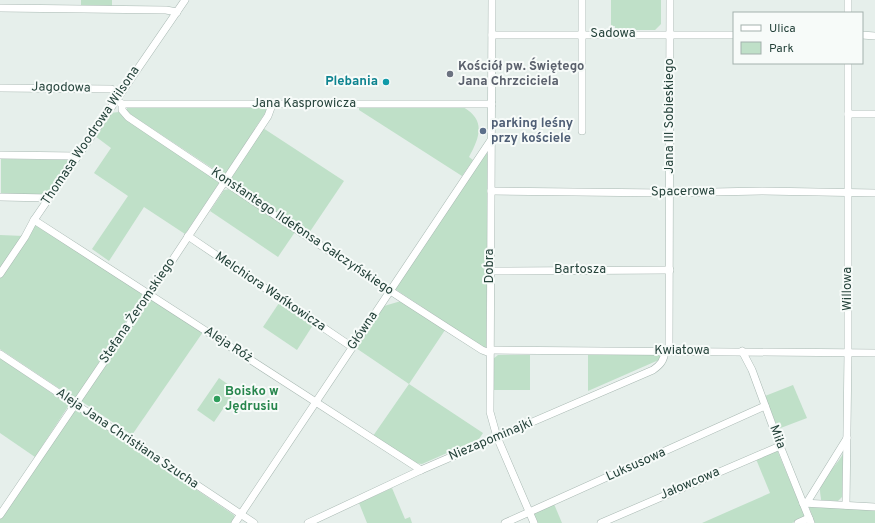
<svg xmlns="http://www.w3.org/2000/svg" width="875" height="523" viewBox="0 0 875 523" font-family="Overpass,sans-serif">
<rect width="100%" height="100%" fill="#e6efeb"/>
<g fill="#bfe0c8">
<polygon points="81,0 112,0 112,6 81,5"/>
<polygon points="611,0 661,0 661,24 655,30 615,30 615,26 611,26"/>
<polygon points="127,107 269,107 224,176 127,112"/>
<path d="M359,107H463C486,120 480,137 469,157L473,160L462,176L359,110Z"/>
<polygon points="119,112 218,179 219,183 185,234 144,207 109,261 92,249 128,196 94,173 111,148 95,136 110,113"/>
<polygon points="263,128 344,181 309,233 229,180"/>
<polygon points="486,154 489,154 486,349 395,289"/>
<polygon points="1,159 73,160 50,195 1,194"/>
<polygon points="231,189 295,232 278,257 210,211 224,190"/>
<polygon points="35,225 144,294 75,399 0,349 0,277"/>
<polygon points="0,235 24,236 0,269"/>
<polygon points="151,297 203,332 132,435 81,401"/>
<polygon points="401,301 445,330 409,384 483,433 479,439 422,464 414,463 373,436 409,384 356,348 384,306"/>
<polygon points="279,303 313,325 297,350 263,327"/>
<polygon points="498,355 530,355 530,390 492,390 493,359"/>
<polygon points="588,355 661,355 661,359 588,391"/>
<polygon points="0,358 69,405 35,457 0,433"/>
<polygon points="219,378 236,390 214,422 197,410"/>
<polygon points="793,385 807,418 778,429 765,396"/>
<polygon points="75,408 234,515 235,519 233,523 0,523 0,519"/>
<polygon points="777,450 805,517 792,523 702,523 770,493 756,459"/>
<path d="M843,454L842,497L838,501L821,500C821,497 820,494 820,490C821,479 837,465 843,454Z"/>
<polygon points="392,488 405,519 410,517 412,523 367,523 359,503"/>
<polygon points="554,504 562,523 537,523 533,513"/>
<polygon points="809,507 875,510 875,523 815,523"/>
</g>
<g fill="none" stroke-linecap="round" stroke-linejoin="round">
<g stroke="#a8b8b2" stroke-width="8">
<g id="street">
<polyline points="492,0 490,412 497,437 534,523"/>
<polyline points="848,0 848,13"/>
<polyline points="0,8 166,10 177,12"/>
<polyline points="492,35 734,35"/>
<polyline points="862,35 875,36"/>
<polyline points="0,88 111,89 121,93"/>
<polyline points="116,100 122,104 492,104"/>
<path d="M122,104V110L128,117C245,196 363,274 482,350L490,353"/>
<polyline points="848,114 875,114"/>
<polyline points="582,131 582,0"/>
<polyline points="0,155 77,156"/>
<polyline points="491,191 664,193 762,191 875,193"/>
<polyline points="0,197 49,198"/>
<polyline points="34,220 421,470"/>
<polyline points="188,236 352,347"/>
<polyline points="490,271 670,270"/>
<polyline points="0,274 25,237 34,220 185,0"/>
<polyline points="490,350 875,353"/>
<polyline points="669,351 670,0"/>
<polyline points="742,351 752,370 780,446 811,523"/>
<polyline points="0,354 254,523"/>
<polyline points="803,503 875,507"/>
<polyline points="806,504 847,438"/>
<polyline points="846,505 848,353 848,63"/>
<polyline points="0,515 150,294 268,116 272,105"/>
<polyline points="235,523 491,140"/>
<path d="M308,523L421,470L653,370C660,365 664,361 665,351"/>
<polyline points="505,523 765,406"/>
<polyline points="601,523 780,446"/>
<polyline points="798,523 809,518"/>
</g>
</g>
<use href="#street" stroke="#fff" stroke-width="7"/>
</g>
<circle fill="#6b7280" stroke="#f7fbf9" stroke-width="1.5" cx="450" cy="74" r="4"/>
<circle fill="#0f9aa8" stroke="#f7fbf9" stroke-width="1.5" cx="386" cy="82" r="4"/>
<circle fill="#5c6f8a" stroke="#f7fbf9" stroke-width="1.5" cx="483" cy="131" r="4"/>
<circle fill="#2e9e5b" stroke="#f7fbf9" stroke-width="1.5" cx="217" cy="399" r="4"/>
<g text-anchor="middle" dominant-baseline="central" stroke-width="4" stroke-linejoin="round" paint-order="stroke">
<g font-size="13" fill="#24423a" stroke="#f7fbf9">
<text x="613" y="34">Sadowa</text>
<text transform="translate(61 88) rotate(1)">Jagodowa</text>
<text x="304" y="104">Jana Kasprowicza</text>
<text transform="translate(670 116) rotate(-90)">Jana III Sobieskiego</text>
<text transform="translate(91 136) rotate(-56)">Thomasa Woodrowa Wilsona</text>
<text transform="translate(683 192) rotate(-1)">Spacerowa</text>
<text transform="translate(302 232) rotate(34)">Konstantego Ildefonsa Gałczyńskiego</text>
<text transform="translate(490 266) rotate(-90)">Dobra</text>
<text x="580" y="270">Bartosza</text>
<text transform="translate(848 289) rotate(-90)">Willowa</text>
<text transform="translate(270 292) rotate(34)">Melchiora Wańkowicza</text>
<text transform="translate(138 311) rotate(-56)">Stefana Żeromskiego</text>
<text transform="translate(363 331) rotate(-56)">Główna</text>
<text transform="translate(228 345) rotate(33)">Aleja Róż</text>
<text x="682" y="351">Kwiatowa</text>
<text transform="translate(777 437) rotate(69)">Miła</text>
<text transform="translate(127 439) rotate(34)">Aleja Jana Christiana Szucha</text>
<text transform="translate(491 440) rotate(-23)">Niezapominajki</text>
<text transform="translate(636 465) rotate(-24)">Luksusowa</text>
<text transform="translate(690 484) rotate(-23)">Jałowcowa</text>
</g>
<g font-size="13" font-weight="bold" fill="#5b616d" stroke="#f7fbf9" text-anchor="start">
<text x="458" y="67">Kościół pw. Świętego<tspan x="458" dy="15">Jana Chrzciciela</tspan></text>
</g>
<g font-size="13" font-weight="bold" fill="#0d838f" stroke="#f7fbf9" text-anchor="end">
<text x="378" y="82">Plebania</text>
</g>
<g font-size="13" font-weight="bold" fill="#4e5e75" stroke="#f7fbf9" text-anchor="start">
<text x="491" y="124">parking leśny<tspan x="491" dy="15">przy kościele</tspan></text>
</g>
<g font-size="13" font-weight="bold" fill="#27864d" stroke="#f7fbf9" text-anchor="start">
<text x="225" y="392">Boisko w<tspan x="225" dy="15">Jędrusiu</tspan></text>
</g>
</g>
<rect x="733" y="12" width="130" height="52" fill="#f7fbf9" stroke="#a3b1ad"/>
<rect x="741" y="25" width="20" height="6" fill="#ffffff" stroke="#a3b1ad"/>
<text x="769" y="32" font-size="12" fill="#24423a">Ulica</text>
<rect x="741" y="42" width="20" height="12" fill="#bfe0c8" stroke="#a3b1ad"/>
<text x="769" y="52" font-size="12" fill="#24423a">Park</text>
</svg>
